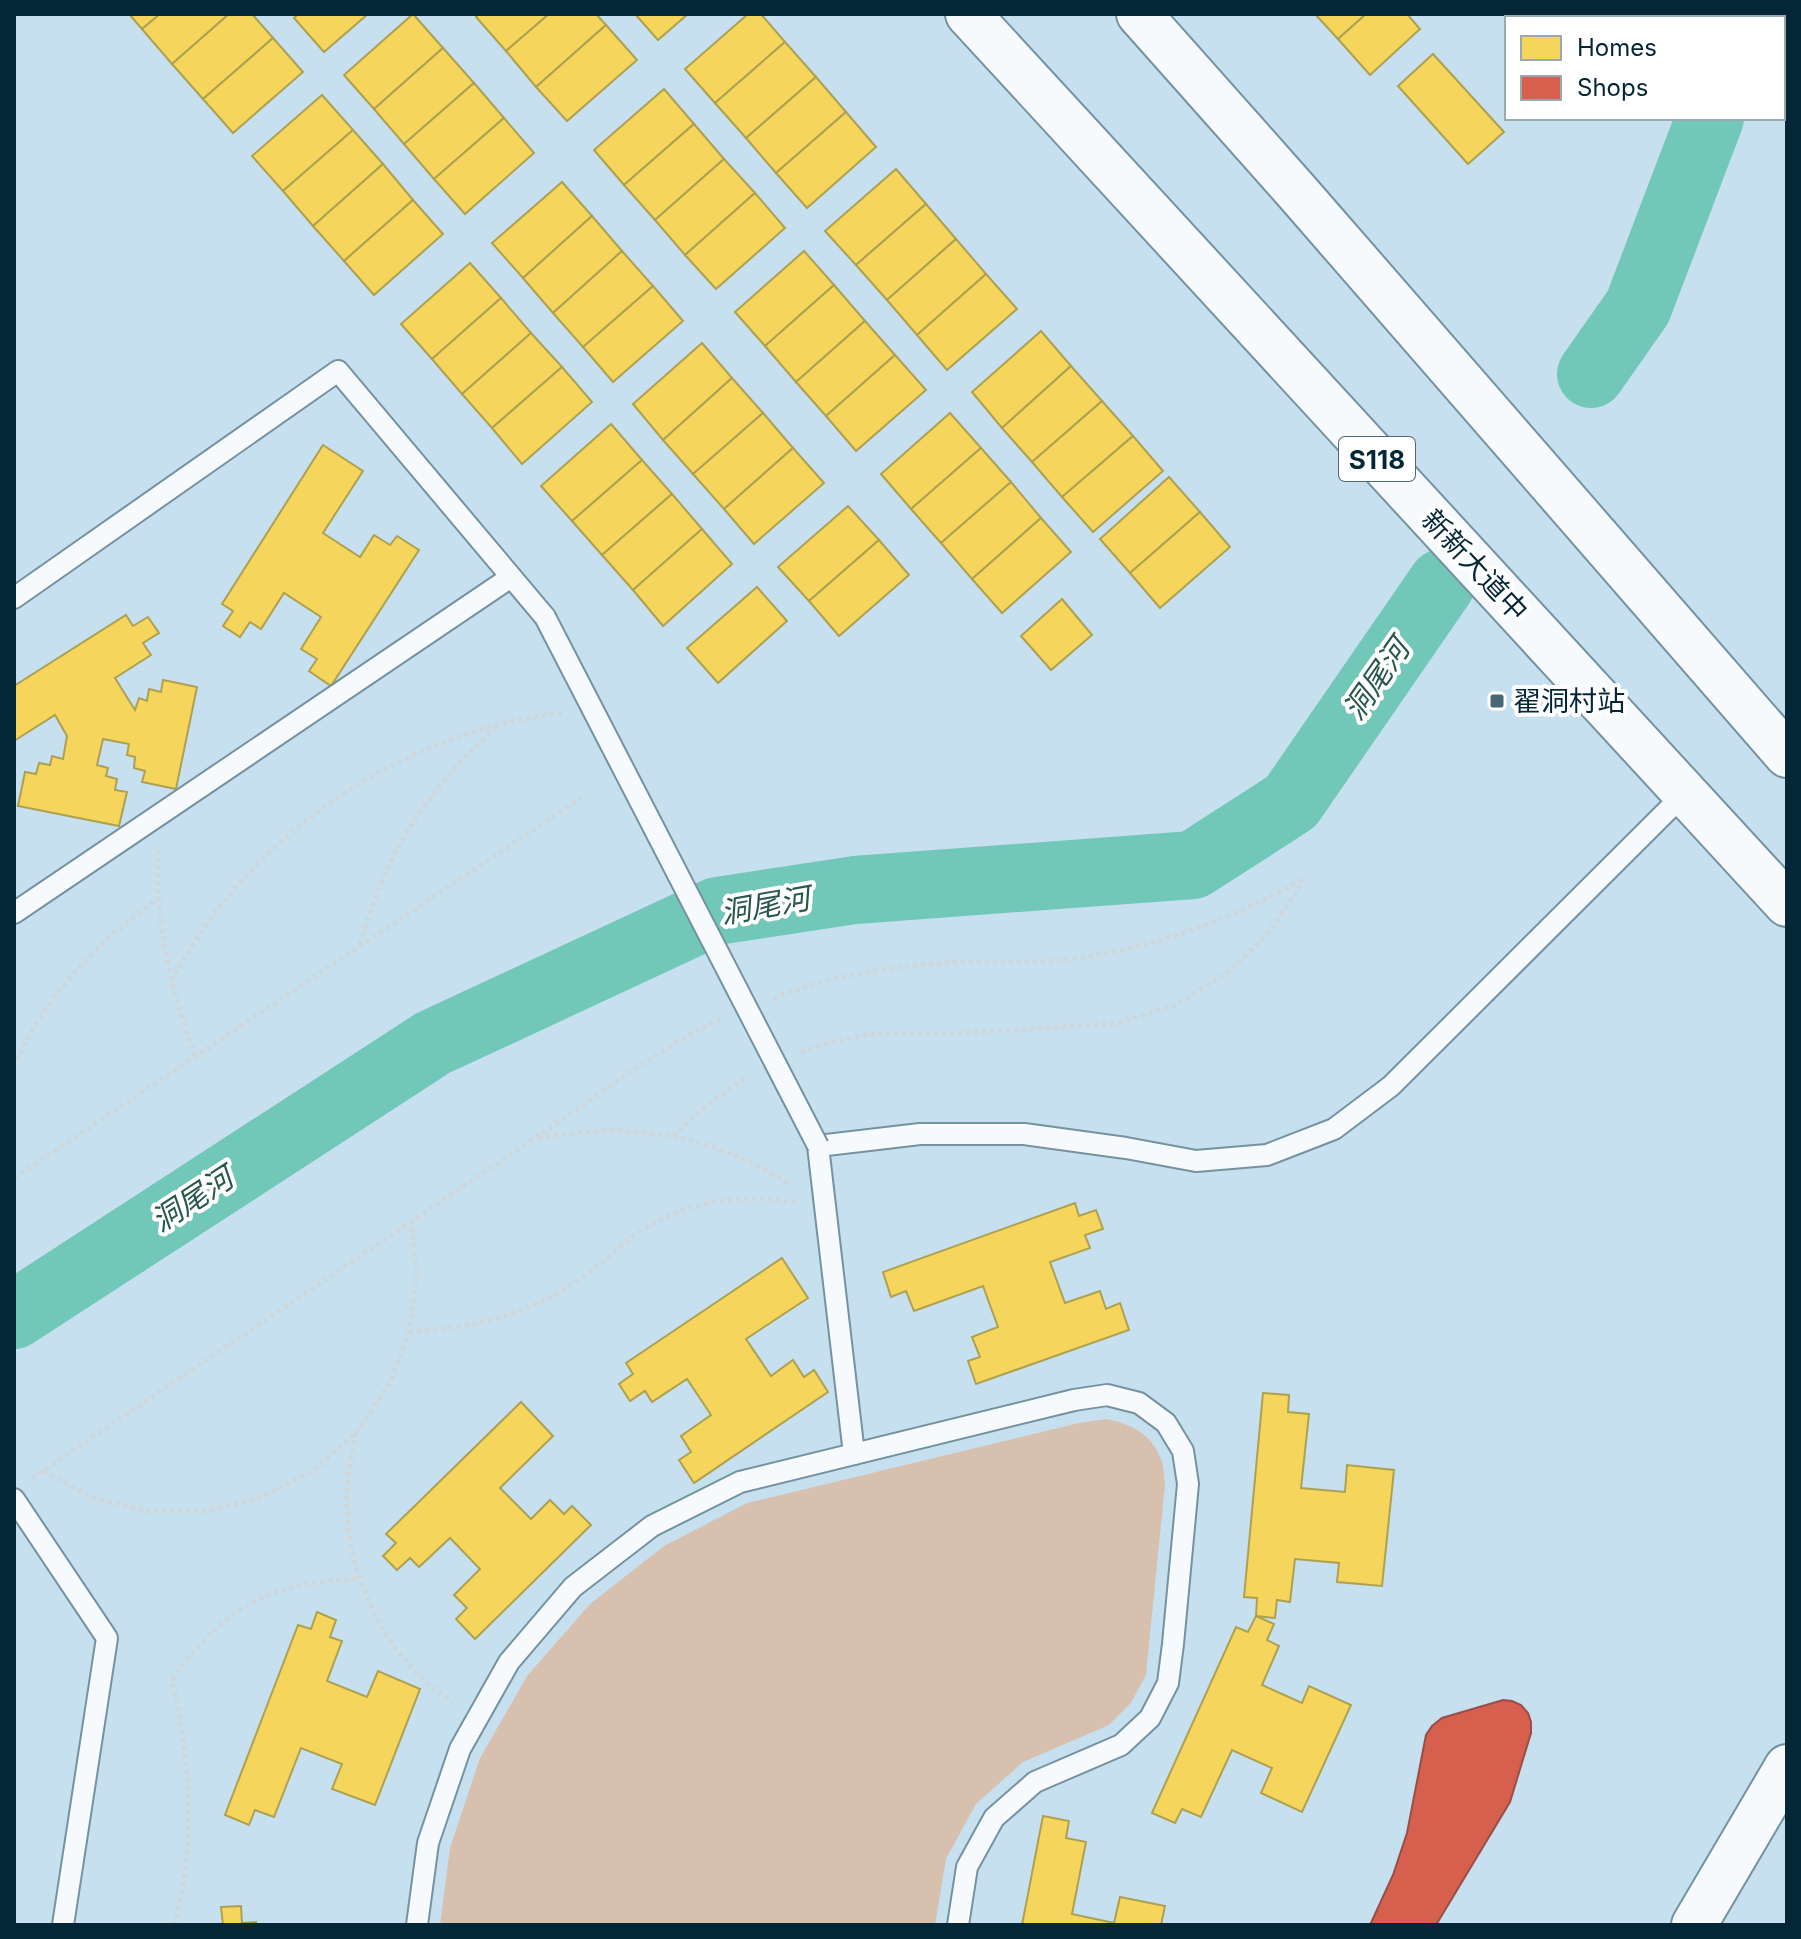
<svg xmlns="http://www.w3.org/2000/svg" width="1801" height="1939" viewBox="0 0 1801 1939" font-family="Inter,'Noto Sans SC',sans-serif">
<rect width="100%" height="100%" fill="#c7e0ef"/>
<path fill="#d8c0af" d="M1106,1419C1131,1424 1151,1433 1161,1459C1164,1467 1164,1477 1165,1485L1146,1675L1131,1703L1109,1725L1023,1762L976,1804L946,1859L935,1925H440L450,1848L480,1758L527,1676L590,1604L664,1546L747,1503L1079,1423Z"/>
<g fill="#f6d55c" stroke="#ada151" stroke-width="2">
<polygon points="129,14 160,14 142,29"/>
<polygon points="160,14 229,14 172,64 142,29"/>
<polygon points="229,14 252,14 273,38 203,99 172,64"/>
<polygon points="298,14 368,14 324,52 294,18"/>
<polygon points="413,14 443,48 374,109 344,75"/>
<polygon points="479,14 549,14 506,51 476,17"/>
<polygon points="549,14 596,14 606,25 536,87 506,51"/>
<polygon points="635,14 688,14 658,40"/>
<polygon points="748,14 761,14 785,42 715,103 685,69"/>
<polygon points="1315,14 1366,14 1338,39"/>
<polygon points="1366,14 1407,14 1420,29 1370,75 1338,39"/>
<polygon points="1561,14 1601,14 1605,18 1557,18"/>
<polygon points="606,25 637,60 567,121 536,87"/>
<polygon points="273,38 303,72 233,133 203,99"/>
<polygon points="785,42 816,77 746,138 715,103"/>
<polygon points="443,48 474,83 404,144 374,109"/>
<polygon points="1433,54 1504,132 1468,164 1398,86"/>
<polygon points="816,77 846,112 776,173 746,138"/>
<polygon points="474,83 504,118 434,179 404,144"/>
<polygon points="664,89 694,124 624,185 594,150"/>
<polygon points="322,95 353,130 283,191 252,156"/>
<polygon points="846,112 876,147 807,208 776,173"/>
<polygon points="504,118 534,153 465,214 434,179"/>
<polygon points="694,124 724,159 655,220 624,185"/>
<polygon points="353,130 383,164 313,226 283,191"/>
<polygon points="724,159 755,193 685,255 655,220"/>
<polygon points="383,164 413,200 344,261 313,226"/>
<polygon points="896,169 926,204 856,265 825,231"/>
<polygon points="562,182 592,216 523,278 492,243"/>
<polygon points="755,193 785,228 716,289 685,255"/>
<polygon points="413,200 443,234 374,295 344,261"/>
<polygon points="926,204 956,239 887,300 856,265"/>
<polygon points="592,216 622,251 553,313 523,278"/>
<polygon points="956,239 986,274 917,335 887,300"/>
<polygon points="622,251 653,286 583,347 553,313"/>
<polygon points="804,251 834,285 765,346 735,312"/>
<polygon points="470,263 501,298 432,359 401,324"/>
<polygon points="986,274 1017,309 947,370 917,335"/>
<polygon points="834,285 865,321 796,382 765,346"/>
<polygon points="653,286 683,321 613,382 583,347"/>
<polygon points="501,298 531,333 462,394 432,359"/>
<polygon points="865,321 895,355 826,416 796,382"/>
<polygon points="1041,331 1071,366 1002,428 972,392"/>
<polygon points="531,333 562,367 492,428 462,394"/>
<polygon points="702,343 732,378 663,440 633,404"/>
<polygon points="895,355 926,390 856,451 826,416"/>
<polygon points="1071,366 1102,401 1032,462 1002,428"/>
<polygon points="562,367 592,402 522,464 492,428"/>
<polygon points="732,378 763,413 693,474 663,440"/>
<polygon points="1102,401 1133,436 1062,497 1032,462"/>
<polygon points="763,413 793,448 724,509 693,474"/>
<polygon points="950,413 981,448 911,509 881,474"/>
<polygon points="611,424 642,460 572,521 541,486"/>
<polygon points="1133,436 1163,471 1093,532 1062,497"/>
<polygon points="323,445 363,471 323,533 360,557 374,535 390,545 397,536 419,550 331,686 309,671 317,659 301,649 321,617 284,593 261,629 250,622 240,637 223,626 233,611 222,604"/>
<polygon points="793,448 824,483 754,544 724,509"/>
<polygon points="981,448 1011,482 941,543 911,509"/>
<polygon points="642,460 672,494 602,555 572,521"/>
<polygon points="1169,477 1200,512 1130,573 1100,539"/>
<polygon points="1011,482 1041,518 972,579 941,543"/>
<polygon points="672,494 702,529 633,590 602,555"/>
<polygon points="848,506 879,540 809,601 778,567"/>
<polygon points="1200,512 1230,547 1160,608 1130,573"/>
<polygon points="1041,518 1071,552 1002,613 972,579"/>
<polygon points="702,529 732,564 663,626 633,590"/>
<polygon points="879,540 909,575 839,636 809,601"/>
<polygon points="757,587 787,621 718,683 687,648"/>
<polygon points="1062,599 1092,635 1051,670 1021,636"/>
<polygon points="126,615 133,626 148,617 159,633 143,643 151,655 115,678 135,710 139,698 147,701 149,689 161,692 163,680 197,687 176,789 142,782 145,771 134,768 135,757 127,755 129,744 103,739 97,765 108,768 106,776 117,779 115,790 127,792 119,826 18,806 25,772 36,774 39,763 50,765 52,756 63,759 67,736 55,715 14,741 14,686"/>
<polygon points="1075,1203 1079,1216 1096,1210 1103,1229 1085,1235 1090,1248 1050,1262 1065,1303 1100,1291 1106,1309 1120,1303 1129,1330 976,1384 968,1361 980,1357 972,1337 998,1327 983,1286 914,1311 906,1291 891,1297 883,1272"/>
<polygon points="782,1258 808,1298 746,1339 771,1376 793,1360 804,1377 814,1370 828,1392 694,1483 679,1460 691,1452 681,1436 711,1415 687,1379 652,1402 645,1391 630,1401 619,1384 633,1374 626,1363"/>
<polygon points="1263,1393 1289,1395 1288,1412 1309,1414 1301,1488 1345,1492 1347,1465 1394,1470 1382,1586 1337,1582 1339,1563 1295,1559 1290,1602 1277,1600 1275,1618 1256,1616 1257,1598 1244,1597"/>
<polygon points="521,1402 553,1436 500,1488 531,1519 550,1500 564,1514 572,1506 591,1525 475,1639 456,1619 467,1608 454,1595 480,1569 450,1538 419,1567 410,1558 397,1570 383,1556 396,1543 386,1534"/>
<polygon points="317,1612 336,1620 330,1637 342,1641 327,1681 367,1697 378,1671 420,1689 375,1805 332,1789 342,1764 301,1748 274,1817 255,1810 249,1825 225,1815 298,1625 311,1629"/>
<polygon points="1256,1616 1274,1624 1267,1640 1279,1646 1262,1685 1302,1703 1309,1686 1351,1705 1302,1812 1261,1793 1272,1768 1232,1750 1201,1817 1182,1809 1175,1823 1152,1813 1236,1627 1248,1632"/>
<polygon points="1043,1816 1069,1821 1066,1838 1086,1842 1072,1914 1114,1923 1120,1897 1165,1906 1161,1925 1022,1925"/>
<polygon points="241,1906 242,1923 256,1922 256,1925 223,1925 221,1907"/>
</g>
<polygon fill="#d6604d" stroke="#974f47" stroke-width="2" points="1503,1700 1512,1701 1521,1705 1528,1713 1531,1722 1531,1733 1510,1802 1436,1925 1370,1925 1393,1875 1407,1833 1426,1735 1432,1726 1442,1718"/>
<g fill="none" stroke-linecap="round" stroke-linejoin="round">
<g stroke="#71c7b8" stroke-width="68">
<polyline points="1748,18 1749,14"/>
<polyline points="1591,374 1638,307 1710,118"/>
<polyline points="14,1315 433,1043 717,911 855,890 1193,865 1291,802 1442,583"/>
</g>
<g stroke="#7492a0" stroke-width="24">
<g id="lane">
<polyline points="14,598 338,371 545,617"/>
<polyline points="14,913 511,577"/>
<polyline points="854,1454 818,1146 920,1134 1024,1134 1126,1148 1196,1161 1267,1155 1334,1129 1391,1086 1685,793"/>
<polyline points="14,1499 107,1638 63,1925"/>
<polyline points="417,1925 428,1843 460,1749 509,1662 573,1587 652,1526 740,1482 1074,1400 1107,1395 1139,1403 1166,1423 1183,1451 1188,1484 1173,1644 1168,1683 1150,1718 1121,1745 1035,1782 994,1818 967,1867 958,1925"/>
</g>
</g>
<g stroke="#7492a0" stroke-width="48">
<g id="primary">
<polyline points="968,14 1787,904"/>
<polyline points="1139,14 1298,193 1787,755"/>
<polyline points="1694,1925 1787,1767"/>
</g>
</g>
<g stroke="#ced7dc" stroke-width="5" stroke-dasharray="4 4" stroke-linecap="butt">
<path d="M159,849C154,920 171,990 195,1056"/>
<path d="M360,944C369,916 377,889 390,863C415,811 453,767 495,728"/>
<path d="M171,981C188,953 204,925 225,900C309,799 432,727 563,713"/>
<path d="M773,998C834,975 899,964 964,962C999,961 1034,963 1068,959C1154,949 1229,920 1304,879"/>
<polyline points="801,1052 831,1042 867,1035 904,1033 941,1034 1113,1024 1173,1006 1226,974 1270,931 1304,880"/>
<path d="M14,1068C42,997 98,942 158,898"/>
<path d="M673,1136C697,1113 721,1093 749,1076"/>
<path d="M538,1138C633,1121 710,1134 792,1185"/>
<polyline points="14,1178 581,798"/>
<path d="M409,1332C460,1328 511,1320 556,1294C573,1284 591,1272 606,1259C614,1253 621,1245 629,1239C679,1202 737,1192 797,1203"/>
<path d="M356,1433C351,1457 346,1482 347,1507C349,1581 388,1662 453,1702"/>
<polyline points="43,1471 93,1498 149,1511 206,1511 262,1497 313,1471 356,1433 389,1385 409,1332 417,1276 411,1220"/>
<path d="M32,1478L591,1100C634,1068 674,1042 723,1018"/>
<path d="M174,1925C197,1845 190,1760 172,1680C222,1608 272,1580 360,1579"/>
</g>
<use href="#lane" stroke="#f7fafd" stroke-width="20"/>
<use href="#primary" stroke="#f7fafd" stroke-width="44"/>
<g stroke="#7492a0" stroke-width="24" stroke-linecap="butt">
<polyline id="lane-bridge" points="545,617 818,1146"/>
</g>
<use href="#lane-bridge" stroke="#f7fafd" stroke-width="20"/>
</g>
<rect fill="#486878" stroke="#fefefe" stroke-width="3" x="1489" y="693" width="16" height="16" rx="4"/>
<g text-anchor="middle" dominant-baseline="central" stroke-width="8" stroke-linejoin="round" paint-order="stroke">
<rect fill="#fefefe" stroke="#4f6873" stroke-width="2" x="1339" y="437" width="76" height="44" rx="6"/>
<g font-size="26" font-weight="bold" fill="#042738">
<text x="1377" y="459">S118</text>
</g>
<g font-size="28" fill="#042738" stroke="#fefefe">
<text transform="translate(1475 565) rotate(47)">新新大道中</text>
</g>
<g font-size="28" fill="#042738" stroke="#fefefe" text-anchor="start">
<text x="1513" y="701">翟洞村站</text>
</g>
<g font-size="30" font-style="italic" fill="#28574b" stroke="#fefefe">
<text transform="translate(1376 679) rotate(-55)">洞尾河</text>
<text transform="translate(765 905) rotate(-10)">洞尾河</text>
<text transform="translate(192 1199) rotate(-33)">洞尾河</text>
</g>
</g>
<rect width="1801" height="1939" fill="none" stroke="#042738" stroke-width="32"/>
<rect x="1505" y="16" width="280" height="104" fill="#fefefe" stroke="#9aa8af" stroke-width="2"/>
<rect x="1521" y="36" width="40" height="24" fill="#f6d55c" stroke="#9aa8af" stroke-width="2"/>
<text x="1577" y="56" font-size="24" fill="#042738">Homes</text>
<rect x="1521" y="76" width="40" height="24" fill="#d6604d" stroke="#9aa8af" stroke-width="2"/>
<text x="1577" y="96" font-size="24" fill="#042738">Shops</text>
</svg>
